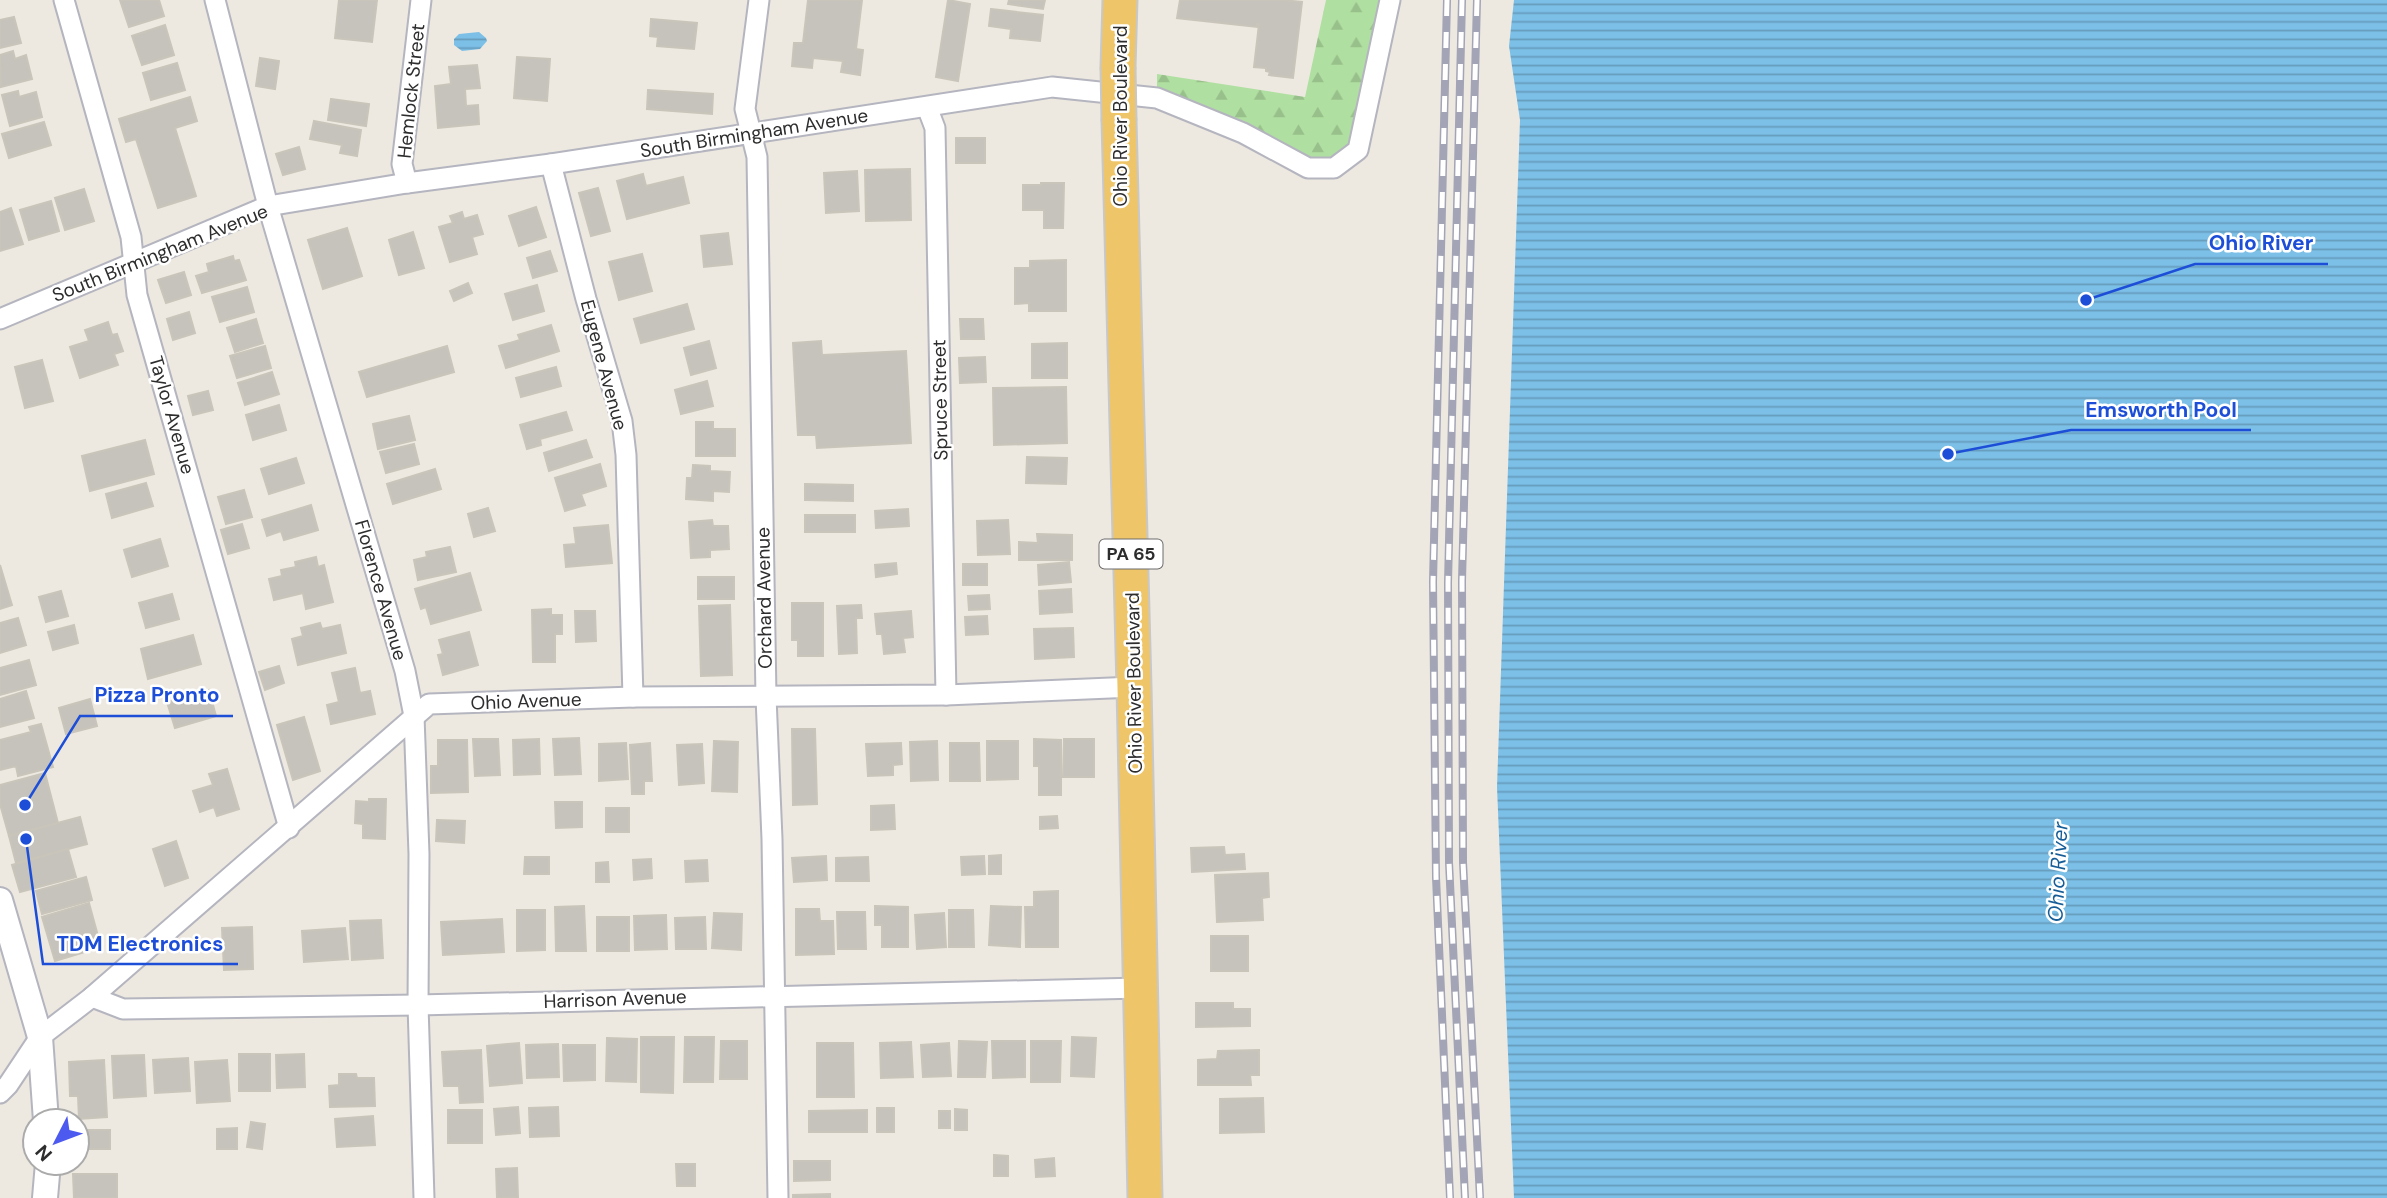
<svg xmlns="http://www.w3.org/2000/svg" width="2387" height="1198" viewBox="0 0 2387 1198" font-family="'DM Sans',sans-serif">
<defs>
<pattern id="forest-firs" width="22" height="20" patternUnits="userSpaceOnUse" patternTransform="scale(1.75)"><rect width="22" height="20" fill="#b0e0a1"/><path d="M5 1l3.5 6h-7zM16 11l3.5 6h-7z" fill="#98c08b"/></pattern>
<pattern id="water-rules" width="6" height="5" patternUnits="userSpaceOnUse" patternTransform="scale(1.75)"><rect width="6" height="5" fill="#7cc0e8"/><path d="M0 2.5h6" fill="none" stroke="#669cbc"/></pattern>
</defs>
<rect width="100%" height="100%" fill="#ede9e1"/>
<polygon fill="url(#forest-firs)" points="1326,0 1390,0 1364,124 1334,168 1157,98 1157,74 1305,97"/>
<g fill="url(#water-rules)">
<polygon points="1514,0 2387,0 2387,1198 1514,1198 1497,787 1520,120 1509,46"/>
<polygon points="479,32 486,38 487,41 480,49 462,51 454,45 454,39 459,34"/>
</g>
<g fill="#c6c3bc" stroke="#c9c5ba" stroke-width="2">
<polygon points="120,0 159,0 164,16 129,27"/>
<polygon points="339,0 377,0 372,42 335,38"/>
<polygon points="808,0 862,0 856,49 863,50 860,75 841,72 843,61 813,58 812,68 792,66 794,43 803,43"/>
<polygon points="948,0 970,4 958,81 936,77"/>
<polygon points="1009,0 1045,0 1043,9 1008,4"/>
<polygon points="1180,0 1282,0 1302,2 1293,78 1269,75 1270,72 1266,71 1266,68 1254,67 1259,24 1257,24 1257,27 1177,18"/>
<polygon points="991,9 1043,15 1040,41 1010,38 1011,29 989,26"/>
<polygon points="14,17 21,43 0,48 0,20"/>
<polygon points="651,19 697,23 694,49 657,46 658,37 650,36"/>
<polygon points="165,25 174,55 142,65 132,36"/>
<polygon points="13,51 15,59 26,55 32,79 1,87 0,55"/>
<polygon points="517,57 550,59 547,101 514,98"/>
<polygon points="260,58 279,61 275,89 256,86"/>
<polygon points="177,63 185,90 151,100 143,73"/>
<polygon points="477,65 480,88 465,89 466,106 478,105 479,124 438,128 435,86 451,84 449,67"/>
<polygon points="648,90 713,94 712,114 647,109"/>
<polygon points="18,91 19,97 36,92 42,117 10,126 2,95"/>
<polygon points="190,97 197,121 175,128 196,196 158,208 136,139 126,142 119,119"/>
<polygon points="331,99 369,104 366,126 328,120"/>
<polygon points="314,121 361,130 357,156 340,153 342,145 310,139"/>
<polygon points="44,122 51,145 9,158 2,134"/>
<rect x="956" y="138" width="29" height="25"/>
<polygon points="299,147 305,169 283,175 276,154"/>
<polygon points="910,169 911,220 866,221 865,170"/>
<polygon points="857,171 859,211 826,213 824,173"/>
<polygon points="643,174 646,186 683,177 689,203 627,219 617,181"/>
<polygon points="1041,183 1064,183 1063,228 1044,228 1044,210 1023,210 1023,185 1041,185"/>
<polygon points="598,188 610,231 591,236 579,193"/>
<polygon points="84,189 94,221 65,230 55,198"/>
<polygon points="51,201 59,231 29,240 20,210"/>
<polygon points="536,207 546,237 519,246 509,216"/>
<polygon points="11,208 23,244 0,251 0,212"/>
<polygon points="462,212 464,219 477,215 483,234 472,237 477,254 450,262 439,227 453,223 450,216"/>
<polygon points="347,228 362,276 323,289 308,240"/>
<polygon points="413,232 424,268 399,275 389,240"/>
<polygon points="728,233 732,264 704,267 701,236"/>
<polygon points="550,251 557,271 533,278 527,258"/>
<polygon points="642,254 652,291 619,300 609,262"/>
<polygon points="233,256 234,261 239,260 246,280 202,293 196,276 209,272 207,264"/>
<polygon points="1066,260 1066,311 1029,311 1029,303 1015,304 1015,268 1030,268 1030,261"/>
<polygon points="184,272 191,295 166,303 158,280"/>
<polygon points="468,283 472,293 454,301 450,291"/>
<polygon points="537,285 544,311 513,320 505,294"/>
<polygon points="247,287 254,312 220,322 212,297"/>
<polygon points="687,304 694,329 641,343 634,319"/>
<polygon points="189,312 195,333 173,340 167,319"/>
<polygon points="256,319 263,343 235,352 227,328"/>
<polygon points="960,319 983,319 984,339 961,339"/>
<polygon points="108,322 112,335 117,334 123,351 114,354 118,365 80,378 70,347 89,341 85,330"/>
<polygon points="551,325 559,351 506,368 499,346 520,340 518,335"/>
<polygon points="709,341 716,368 691,375 684,348"/>
<polygon points="821,341 822,355 906,351 911,443 817,448 816,435 798,435 793,343"/>
<polygon points="1067,343 1067,378 1032,378 1032,344"/>
<polygon points="265,346 271,368 237,378 230,356"/>
<polygon points="447,346 454,372 367,397 359,372"/>
<polygon points="985,357 986,382 960,383 959,358"/>
<polygon points="42,360 53,401 25,408 15,367"/>
<polygon points="556,367 561,386 521,397 516,378"/>
<polygon points="272,372 279,394 245,405 238,383"/>
<polygon points="707,381 713,406 681,414 675,390"/>
<polygon points="1066,387 1067,443 994,445 993,388"/>
<polygon points="208,391 213,410 193,415 188,396"/>
<polygon points="279,405 286,430 253,440 246,415"/>
<polygon points="566,412 572,430 540,439 541,445 527,449 520,425"/>
<polygon points="409,416 415,440 378,449 373,424"/>
<polygon points="696,422 713,422 713,429 735,429 735,456 696,456"/>
<polygon points="145,440 154,474 90,491 82,456"/>
<polygon points="586,440 592,457 549,471 544,453"/>
<polygon points="414,444 419,464 386,473 380,452"/>
<polygon points="1027,457 1067,458 1066,484 1026,483"/>
<polygon points="296,458 304,483 269,494 261,469"/>
<polygon points="600,464 606,486 581,494 585,505 565,511 555,478"/>
<polygon points="693,465 710,466 710,471 730,472 729,492 713,491 713,501 686,499 687,478 692,478"/>
<polygon points="435,469 441,489 393,504 387,484"/>
<polygon points="146,483 153,506 112,518 106,494"/>
<polygon points="805,484 853,485 853,501 805,500"/>
<polygon points="244,490 252,517 226,524 218,497"/>
<polygon points="311,505 318,530 284,540 281,531 267,536 262,520"/>
<polygon points="488,508 495,531 474,537 468,514"/>
<polygon points="908,509 909,526 876,528 875,511"/>
<rect x="805" y="515" width="50" height="17"/>
<polygon points="712,520 713,526 728,526 729,549 710,550 710,557 691,558 689,522"/>
<polygon points="1008,520 1010,554 978,555 977,521"/>
<polygon points="242,524 249,548 228,554 221,530"/>
<polygon points="608,525 612,563 566,567 564,545 576,544 574,528"/>
<polygon points="1037,534 1072,535 1072,560 1019,560 1019,542 1038,543"/>
<polygon points="160,539 168,566 132,577 124,550"/>
<polygon points="450,547 456,572 418,580 414,560 427,557 426,552"/>
<polygon points="316,557 318,567 324,565 333,602 306,609 303,593 274,600 269,579 282,576 281,570 296,567 295,562"/>
<polygon points="1069,562 1071,582 1039,585 1038,565"/>
<polygon points="896,563 897,574 876,577 875,565"/>
<rect x="963" y="564" width="24" height="21"/>
<polygon points="0,565 12,605 0,609"/>
<polygon points="470,573 481,610 431,624 426,607 421,609 415,589"/>
<rect x="698" y="577" width="36" height="22"/>
<polygon points="1071,589 1072,612 1040,614 1039,591"/>
<polygon points="61,591 68,616 46,622 39,597"/>
<polygon points="172,594 179,619 146,628 139,603"/>
<polygon points="989,595 990,609 969,610 968,596"/>
<polygon points="792,603 823,603 823,656 798,656 798,640 792,640"/>
<polygon points="730,605 732,675 701,676 699,606"/>
<polygon points="861,605 862,618 856,618 857,653 839,654 837,606"/>
<polygon points="551,609 551,615 562,615 562,634 555,634 555,662 533,662 532,610"/>
<polygon points="575,611 595,611 596,641 576,642"/>
<polygon points="911,611 913,637 903,638 905,652 884,654 882,634 877,634 875,614"/>
<polygon points="987,616 988,634 966,635 965,617"/>
<polygon points="18,618 26,645 0,653 0,623"/>
<polygon points="320,623 322,629 340,625 346,653 298,665 292,639 303,636 301,628"/>
<polygon points="74,625 78,643 53,650 48,632"/>
<polygon points="1073,628 1074,657 1035,659 1034,629"/>
<polygon points="469,632 478,665 443,675 438,655 443,654 439,640"/>
<polygon points="193,635 201,664 148,679 141,649"/>
<polygon points="29,660 36,685 0,695 0,668"/>
<polygon points="279,666 284,683 265,690 259,672"/>
<polygon points="355,668 360,693 370,691 375,714 331,724 327,705 339,702 332,673"/>
<polygon points="209,690 216,716 175,728 167,702"/>
<polygon points="26,691 34,718 0,727 0,699"/>
<polygon points="90,699 97,726 66,734 59,708"/>
<polygon points="304,717 320,771 293,780 277,725"/>
<polygon points="41,724 53,767 18,776 16,766 0,770 0,740 31,732 29,727"/>
<polygon points="792,729 815,729 817,804 793,805"/>
<polygon points="579,738 581,774 555,775 553,739"/>
<polygon points="473,739 498,739 500,775 475,776"/>
<polygon points="539,739 540,774 514,775 513,740"/>
<polygon points="1034,739 1061,740 1061,795 1039,795 1039,766 1034,766"/>
<polygon points="1064,739 1094,739 1094,777 1063,777"/>
<polygon points="438,740 467,740 468,792 431,793 431,766 438,766"/>
<polygon points="714,741 738,742 737,792 712,791"/>
<polygon points="937,741 938,780 911,781 910,742"/>
<polygon points="987,741 1018,741 1018,779 987,780"/>
<polygon points="626,743 628,779 599,781 599,744"/>
<polygon points="650,743 652,781 644,781 644,794 632,794 630,745"/>
<polygon points="901,743 902,764 893,765 893,775 868,776 866,744"/>
<polygon points="950,743 979,743 980,781 950,781"/>
<polygon points="702,744 704,783 679,785 677,745"/>
<polygon points="227,769 239,809 217,816 214,807 200,812 193,791 213,785 209,774"/>
<polygon points="45,773 58,823 9,836 0,804 0,785"/>
<polygon points="369,799 386,799 385,839 363,838 363,824 355,823 356,801 369,802"/>
<polygon points="555,802 582,802 582,827 556,828"/>
<polygon points="894,805 895,829 871,830 871,806"/>
<rect x="606" y="808" width="23" height="24"/>
<polygon points="1057,816 1058,828 1040,829 1040,817"/>
<polygon points="80,817 87,844 16,863 9,836"/>
<polygon points="437,820 465,821 464,843 436,841"/>
<polygon points="176,841 188,878 165,886 153,849"/>
<polygon points="1224,847 1225,855 1244,854 1245,869 1192,872 1191,848"/>
<polygon points="68,849 76,877 20,892 12,865"/>
<polygon points="1001,855 1001,874 989,874 989,856"/>
<polygon points="826,856 827,880 794,882 792,858"/>
<polygon points="984,856 985,874 962,875 961,857"/>
<polygon points="525,857 549,857 549,874 524,874"/>
<polygon points="868,857 869,881 836,881 836,858"/>
<polygon points="651,859 652,878 634,880 633,860"/>
<polygon points="707,860 708,881 686,882 685,861"/>
<polygon points="608,862 609,882 596,882 596,863"/>
<polygon points="1268,873 1269,897 1262,898 1263,920 1217,922 1215,875"/>
<polygon points="86,877 92,900 42,914 36,891"/>
<polygon points="1058,891 1058,947 1026,947 1025,907 1034,907 1034,892"/>
<polygon points="89,903 101,947 55,961 42,917"/>
<polygon points="584,906 586,951 556,951 555,907"/>
<polygon points="875,906 908,907 908,947 882,947 882,925 875,925"/>
<polygon points="991,906 1021,907 1020,947 989,945"/>
<polygon points="796,909 819,909 820,921 833,921 834,954 796,955"/>
<polygon points="517,910 545,910 545,950 517,951"/>
<polygon points="949,910 973,910 974,947 949,947"/>
<polygon points="837,912 865,912 866,949 838,949"/>
<polygon points="714,913 742,914 741,950 712,948"/>
<polygon points="944,913 946,947 917,949 915,915"/>
<polygon points="666,915 667,949 635,950 634,916"/>
<rect x="597" y="917" width="32" height="34"/>
<polygon points="705,917 706,949 676,949 675,918"/>
<polygon points="502,919 504,952 443,955 441,922"/>
<polygon points="381,920 383,958 352,960 350,921"/>
<polygon points="252,927 253,969 224,970 222,928"/>
<polygon points="345,928 348,959 304,962 302,931"/>
<rect x="1211" y="936" width="37" height="35"/>
<polygon points="1196,1003 1233,1003 1233,1009 1250,1009 1250,1026 1196,1027"/>
<polygon points="641,1037 674,1037 673,1093 641,1092"/>
<polygon points="685,1037 714,1037 713,1082 684,1082"/>
<polygon points="1072,1037 1096,1038 1094,1077 1071,1076"/>
<polygon points="607,1038 637,1039 636,1082 606,1081"/>
<polygon points="721,1041 747,1041 747,1079 720,1079"/>
<polygon points="959,1041 987,1042 985,1077 958,1077"/>
<polygon points="992,1041 1025,1041 1025,1077 993,1078"/>
<polygon points="1031,1041 1061,1041 1060,1082 1031,1082"/>
<polygon points="911,1042 913,1077 881,1078 880,1043"/>
<polygon points="519,1043 522,1083 490,1086 487,1046"/>
<polygon points="817,1043 853,1043 854,1097 817,1097"/>
<polygon points="949,1043 951,1076 923,1077 921,1045"/>
<polygon points="558,1044 559,1077 527,1078 526,1045"/>
<polygon points="563,1045 595,1045 595,1080 564,1081"/>
<polygon points="481,1050 483,1102 460,1103 459,1086 444,1086 442,1052"/>
<polygon points="1259,1050 1259,1075 1250,1075 1251,1085 1198,1085 1198,1060 1217,1059 1218,1051"/>
<rect x="239" y="1054" width="31" height="37"/>
<polygon points="304,1054 305,1087 277,1088 276,1055"/>
<polygon points="144,1055 146,1096 114,1098 112,1056"/>
<polygon points="188,1058 190,1091 155,1093 153,1060"/>
<polygon points="104,1060 107,1117 79,1119 78,1096 70,1096 69,1062"/>
<polygon points="227,1060 230,1101 197,1103 195,1062"/>
<polygon points="339,1074 356,1074 357,1078 374,1078 375,1106 330,1107 329,1086 339,1085"/>
<polygon points="1263,1098 1264,1132 1220,1133 1220,1099"/>
<polygon points="518,1107 520,1133 496,1135 494,1109"/>
<polygon points="558,1107 559,1136 530,1137 529,1108"/>
<rect x="877" y="1108" width="17" height="24"/>
<polygon points="955,1109 967,1110 967,1130 955,1130"/>
<rect x="448" y="1110" width="34" height="33"/>
<polygon points="867,1110 867,1132 809,1132 809,1111"/>
<rect x="939" y="1111" width="11" height="17"/>
<polygon points="373,1116 375,1145 337,1147 335,1119"/>
<polygon points="251,1122 265,1124 262,1149 247,1147"/>
<polygon points="237,1128 237,1149 217,1149 217,1129"/>
<rect x="79" y="1130" width="31" height="19"/>
<polygon points="994,1155 1008,1156 1008,1176 994,1176"/>
<polygon points="1054,1158 1055,1176 1036,1177 1035,1160"/>
<polygon points="794,1161 830,1161 830,1180 794,1181"/>
<polygon points="676,1164 695,1164 695,1186 677,1186"/>
<polygon points="517,1168 518,1197 497,1198 496,1169"/>
<polygon points="73,1174 117,1174 117,1198 74,1198"/>
<polygon points="830,1194 830,1198 793,1198 793,1195"/>
</g>
<g fill="none" stroke-linecap="round" stroke-linejoin="round">
<g stroke="#b4b5bf" stroke-width="23">
<g id="minor">
<polyline points="64,0 131,237 137,295 289,828"/>
<polyline points="215,0 268,206 405,671 414,716 419,854 418,1005 424,1198"/>
<polyline points="759,0 745,109 757,157 766,697 772,839 778,1198"/>
<polyline points="927,107 935,128 946,695"/>
<polyline points="551,164 586,299 622,421 626,455 633,697"/>
<polyline points="407,183 402,164 421,0"/>
<polyline points="0,319 268,206 407,183 551,164 1052,87 1157,98 1243,133 1308,168 1334,168 1358,150 1390,0"/>
<polyline points="92,997 123,1009 418,1005 1140,988"/>
<polyline points="0,1093 8,1085 40,1037 92,997 429,704 633,697 946,695 1134,687"/>
</g>
</g>
<g stroke="#b4b5bf" stroke-width="28">
<g id="tertiary">
<polyline points="0,900 40,1037 46,1121"/>
<polyline points="45,1198 48,1163"/>
</g>
</g>
<g stroke="#c8c8c8" stroke-width="37">
<g id="trunk">
<polyline points="1118,67 1120,0"/>
<polyline points="1119,121 1134,687 1145,1198"/>
</g>
</g>
<use href="#minor" stroke="#fff" stroke-width="19"/>
<use href="#tertiary" stroke="#fff" stroke-width="24"/>
<use href="#trunk" stroke="#eec568" stroke-width="33"/>
<g stroke="#a3a4b6" stroke-width="8">
<g id="rail">
<polyline points="1447,0 1433,582 1436,877 1450,1198"/>
<polyline points="1462,0 1448,583 1449,862 1465,1198"/>
<polyline points="1477,0 1462,581 1463,862 1480,1198"/>
</g>
</g>
<use href="#rail" stroke="#fff" stroke-width="5" stroke-dasharray="16" stroke-linecap="butt"/>
<g stroke="#c8c8c8" stroke-width="37" stroke-linecap="butt">
<polyline id="trunk-bridge" points="1118,67 1119,121"/>
</g>
<use href="#trunk-bridge" stroke="#eec568" stroke-width="33"/>
</g>
<g text-anchor="middle" dominant-baseline="central" stroke-width="5" stroke-linejoin="round" paint-order="stroke">
<rect fill="#fff" stroke="#6c6c6c" stroke-width="2" x="1099.5" y="539.5" width="63" height="29" rx="5"/>
<g font-size="18" font-weight="bold" fill="#2d2d2d">
<text x="1131" y="554">PA 65</text>
</g>
<g font-size="19" fill="#2d2d2d" stroke="#fff">
<text transform="translate(411 91) rotate(-84)">Hemlock Street</text>
<text transform="translate(1120 116) rotate(-90)">Ohio River Boulevard</text>
<text transform="translate(754 133) rotate(-9)">South Birmingham Avenue</text>
<text transform="translate(160 253) rotate(-22)">South Birmingham Avenue</text>
<text transform="translate(604 365) rotate(75)">Eugene Avenue</text>
<text transform="translate(940 400) rotate(-91)">Spruce Street</text>
<text transform="translate(172 415) rotate(74)">Taylor Avenue</text>
<text transform="translate(381 590) rotate(74)">Florence Avenue</text>
<text transform="translate(764 598) rotate(-91)">Orchard Avenue</text>
<text transform="translate(1134 683) rotate(-91)">Ohio River Boulevard</text>
<text transform="translate(526 701) rotate(-2)">Ohio Avenue</text>
<text transform="translate(615 999) rotate(-2)">Harrison Avenue</text>
</g>
<g font-size="21" font-style="italic" fill="#175e98" stroke="#fff">
<text transform="translate(2058 872) rotate(-87)">Ohio River</text>
</g>
</g>
<path fill="none" stroke="#1d4ed8" stroke-width="2.5" d="M2086 300L2195 264H2328M1948 454L2071 430H2251M25 805L80 716H233M26 839L43 964H238"/>
<g fill="#1d4ed8" stroke="#fff" stroke-width="2.5">
<circle cx="2086" cy="300" r="7"/>
<circle cx="1948" cy="454" r="7"/>
<circle cx="25" cy="805" r="7"/>
<circle cx="26" cy="839" r="7"/>
</g>
<g font-size="21" text-anchor="middle" font-weight="bold" fill="#1d4ed8" stroke="#fff" stroke-width="5" stroke-linejoin="round" paint-order="stroke">
<text x="2261" y="250">Ohio River</text>
<text x="2161" y="417">Emsworth Pool</text>
<text x="157" y="702">Pizza Pronto</text>
<text x="140" y="951">TDM Electronics</text>
</g>
<g transform="translate(56 1142) rotate(228)"><circle r="33" fill="#ffffff" stroke="#ababab" stroke-width="2"/>
<path d="M0-5L12 26L0 18L-12 26Z" fill="#4d5aef"/>
<text y="-10" font-size="19" font-weight="bold" text-anchor="middle" fill="#2d2d2d">N</text>
</g>
</svg>
